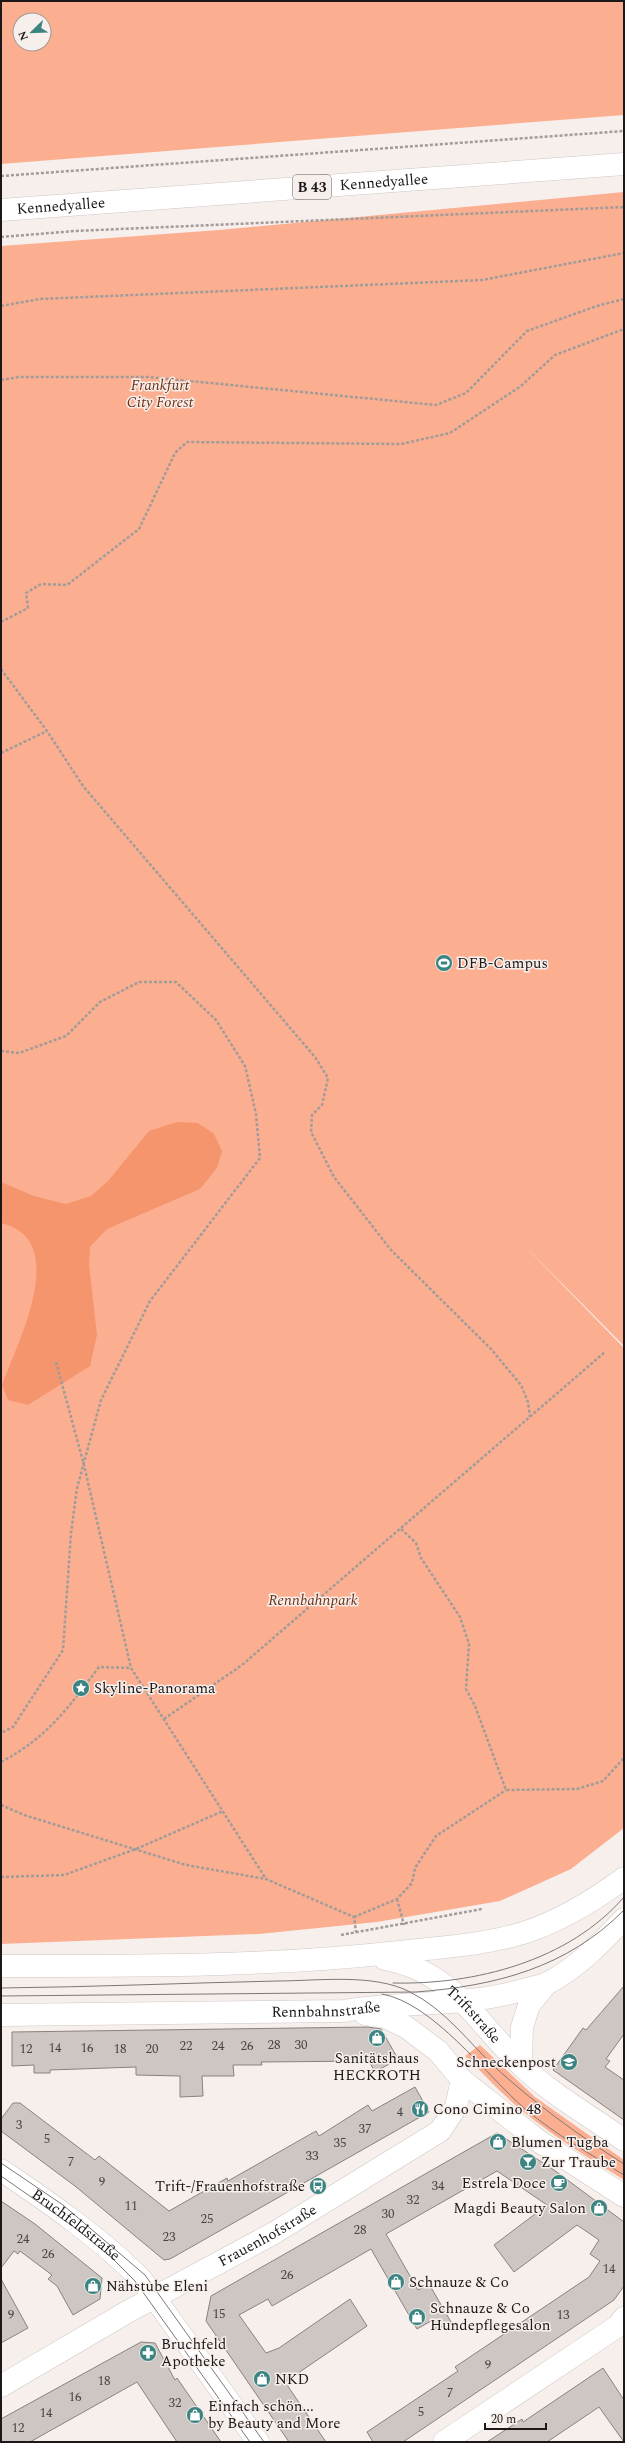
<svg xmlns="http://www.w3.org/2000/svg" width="625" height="2443" viewBox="0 0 625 2443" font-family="Spectral,serif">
<rect width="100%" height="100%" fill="#f7efec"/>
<g fill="#fcaf90" fill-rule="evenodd">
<path d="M1,1H624V115L1,164ZM20,20H44V44H20Z"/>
<polygon points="624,192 624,1346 519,1240 624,1348 624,1828 571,1869 500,1901 377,1922 259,1934 1,1944 1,246 219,230"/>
<path d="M480,2045L535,2097L624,2160V2180C590,2159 556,2138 525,2113C503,2096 485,2075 465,2056Z"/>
</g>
<path fill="#f5956d" d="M177,1122L198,1123L214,1134L222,1151L217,1168L200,1189L107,1229L90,1247L89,1264L97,1335L90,1366L28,1405L8,1400L2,1385C17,1343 72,1240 1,1223V1182L34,1196L66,1204L91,1196L108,1181L149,1131Z"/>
<g fill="#cec6c3" stroke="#89827f">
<polygon points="624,1986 624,2034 606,2059 610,2061 605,2067 624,2080 624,2120 553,2070 583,2028 586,2030"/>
<polygon points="368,2027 381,2029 398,2059 375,2072 369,2061 261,2062 262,2065 233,2065 234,2076 202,2076 203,2096 180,2097 180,2076 136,2075 136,2067 50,2070 50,2073 34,2073 34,2065 12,2066 12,2032"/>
<polygon points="415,2087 429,2112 170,2259 164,2260 75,2186 1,2131 1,2119 13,2103 20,2103 95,2160 99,2156 169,2211 227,2178 228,2181 316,2131 319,2136 368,2105 372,2111"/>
<polygon points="497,2133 554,2170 624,2222 624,2286 614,2300 403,2442 373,2442 367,2432 458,2371 455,2367 589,2277 600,2261 590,2254 599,2240 577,2225 514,2272 494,2245 547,2205 497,2171 386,2234 418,2290 429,2284 451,2322 436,2330 431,2321 417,2329 371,2249 272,2306 268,2299 239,2315 266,2353 279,2348 350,2299 367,2326 285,2382 326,2442 289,2442 206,2321 211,2296"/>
<polygon points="1,2201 35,2224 102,2278 100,2299 73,2315 57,2286 48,2279 52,2275 20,2251 18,2254 14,2251 1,2268"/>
<polygon points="1,2279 28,2328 1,2343"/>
<polygon points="141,2342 155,2343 175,2380 177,2378 221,2442 177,2442 137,2382 30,2442 1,2442 1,2419"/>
<polygon points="603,2368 624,2400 624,2442 599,2407 547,2442 487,2442 522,2419 523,2422"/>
</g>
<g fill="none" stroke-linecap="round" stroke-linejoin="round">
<g stroke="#cfc7c4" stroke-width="23">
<g id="minor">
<path id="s1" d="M1,2386L129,2311L274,2233L440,2131L456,2107L462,2080"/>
<polyline points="444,2442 618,2326 624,2318"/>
</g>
</g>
<g stroke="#cfc7c4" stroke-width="23">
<g id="tertiary">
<path id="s2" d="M1,2170C50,2203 99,2237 141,2279L258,2442"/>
</g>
</g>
<g stroke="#cfc7c4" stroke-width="23">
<g id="secondary">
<path id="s3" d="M385,1959C454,1972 474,2020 521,2065C551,2094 590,2116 624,2140"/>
<path d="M1,1966C134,1966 267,1967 399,1952C441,1947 485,1945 526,1932C562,1920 593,1901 624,1878"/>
<polyline points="365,2014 385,2017 406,2027 438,2051 462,2080 540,2142 624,2196"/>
<path id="s4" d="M1,2015L344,2011C402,2001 461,2007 519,1991C528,1988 539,1987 548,1983C578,1967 601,1943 624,1919"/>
<polyline points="521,2065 522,2027 529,2005 547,1983"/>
</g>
</g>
<g stroke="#cfc7c4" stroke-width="23">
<g id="primary">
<path id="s5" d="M1,210L624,164"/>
</g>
</g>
<g stroke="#a19b99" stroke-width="2.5" stroke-dasharray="3 2" stroke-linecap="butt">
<polyline points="1,176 624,131"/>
<polyline points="1,237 75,231 624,207"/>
<polyline points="1,306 40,299 482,280 624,253"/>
<polyline points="1,380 19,377 148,377 436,405 466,393 527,331 597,306 624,299"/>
<polyline points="1,622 28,608 26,593 41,584 67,585 139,529 175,453 187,442 401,444 450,433 521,386 555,355 624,329"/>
<polyline points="1,669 47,731 83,786 315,1057 328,1078 322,1105 312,1115 311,1132 334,1177 391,1250 491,1349 521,1385 528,1402 530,1417"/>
<polyline points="1,753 47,731"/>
<polyline points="1,1051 19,1053 66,1036 100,1002 139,982 176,982 216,1020 245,1066 256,1114 260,1158 150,1301 101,1400 77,1488 71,1533 63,1650 13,1727 1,1733"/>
<polyline points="56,1362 84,1465 131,1668 266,1879"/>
<polyline points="401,1529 416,1543 421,1558 460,1617 469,1644 466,1689 475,1706 506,1790 577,1789 603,1781 624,1758"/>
<polyline points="164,1719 242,1665 605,1352"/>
<path d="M1,1762C48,1737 68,1708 99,1667L131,1668"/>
<polyline points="1,1805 24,1815 186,1865 266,1879 354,1917 356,1932"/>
<polyline points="1,1877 64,1875 136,1849 223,1811"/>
<polyline points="397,1899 404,1925"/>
<polyline points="354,1917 397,1899 412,1883 415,1868 436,1836 506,1790"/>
<polyline points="341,1935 482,1909"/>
</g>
<use href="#minor" stroke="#fff" stroke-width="22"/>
<use href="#tertiary" stroke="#fff" stroke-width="22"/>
<use href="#secondary" stroke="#fff" stroke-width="22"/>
<use href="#primary" stroke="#fff" stroke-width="22"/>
<g stroke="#7d7876" stroke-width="1">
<path d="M393,1983C475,1985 569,1961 624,1897"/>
<path d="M1,1988C93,1987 185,1983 277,1981C317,1981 374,1973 410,1992C446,2010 468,2042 497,2069C537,2105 578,2135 624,2164"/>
<path d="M382,1994C433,2003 485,2074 525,2109C555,2134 590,2154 624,2175"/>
<path d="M1,1996L416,1992C495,1986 567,1968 624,1910"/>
<polyline points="1,2163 63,2205 145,2275 264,2442"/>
<polyline points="1,2176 74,2227 111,2257 135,2281 250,2442"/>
</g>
</g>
<defs>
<g id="stadium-disc" transform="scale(0.9)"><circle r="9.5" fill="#3c8482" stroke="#f7efec"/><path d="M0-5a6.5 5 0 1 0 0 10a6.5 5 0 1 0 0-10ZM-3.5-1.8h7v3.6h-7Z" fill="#fff"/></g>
<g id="sight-disc" transform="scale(0.9)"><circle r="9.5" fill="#3c8482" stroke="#f7efec"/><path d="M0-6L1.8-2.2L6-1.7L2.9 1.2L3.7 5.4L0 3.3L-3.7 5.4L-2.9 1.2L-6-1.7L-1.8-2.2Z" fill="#fff"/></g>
<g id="shop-disc" transform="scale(0.9)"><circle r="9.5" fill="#3c8482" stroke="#f7efec"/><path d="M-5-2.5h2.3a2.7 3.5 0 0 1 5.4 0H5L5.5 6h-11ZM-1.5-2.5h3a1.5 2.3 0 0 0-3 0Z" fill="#fff"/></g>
<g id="school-disc" transform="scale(0.9)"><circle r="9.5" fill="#3c8482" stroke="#f7efec"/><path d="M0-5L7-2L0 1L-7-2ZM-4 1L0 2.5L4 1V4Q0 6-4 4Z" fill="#fff"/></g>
<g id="restaurant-disc" transform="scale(0.9)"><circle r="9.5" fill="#3c8482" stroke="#f7efec"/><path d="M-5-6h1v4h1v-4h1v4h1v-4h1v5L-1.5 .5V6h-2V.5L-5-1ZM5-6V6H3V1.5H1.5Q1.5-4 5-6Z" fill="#fff"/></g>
<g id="bar-disc" transform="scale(0.9)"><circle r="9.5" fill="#3c8482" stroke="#f7efec"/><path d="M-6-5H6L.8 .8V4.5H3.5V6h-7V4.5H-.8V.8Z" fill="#fff"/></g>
<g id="cafe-disc" transform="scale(0.9)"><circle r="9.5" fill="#3c8482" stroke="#f7efec"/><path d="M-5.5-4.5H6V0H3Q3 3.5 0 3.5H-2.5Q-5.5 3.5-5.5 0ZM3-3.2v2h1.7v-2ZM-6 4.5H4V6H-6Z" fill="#fff"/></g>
<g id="bus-disc" transform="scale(0.9)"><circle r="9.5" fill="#3c8482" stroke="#f7efec"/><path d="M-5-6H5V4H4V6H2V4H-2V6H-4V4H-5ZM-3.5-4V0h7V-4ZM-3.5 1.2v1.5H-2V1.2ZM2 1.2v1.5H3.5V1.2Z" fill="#fff"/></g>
<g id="pharmacy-disc" transform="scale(0.9)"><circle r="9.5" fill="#3c8482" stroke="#f7efec"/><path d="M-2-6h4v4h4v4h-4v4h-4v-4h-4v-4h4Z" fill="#fff"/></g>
</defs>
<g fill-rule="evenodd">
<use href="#stadium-disc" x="444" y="963"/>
<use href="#sight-disc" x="81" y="1688"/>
<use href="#shop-disc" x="377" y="2038"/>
<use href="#school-disc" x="569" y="2062"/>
<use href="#restaurant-disc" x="420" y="2109"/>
<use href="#shop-disc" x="498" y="2142"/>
<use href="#bar-disc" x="528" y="2162"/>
<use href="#cafe-disc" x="559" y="2183"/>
<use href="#bus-disc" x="318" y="2186"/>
<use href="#shop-disc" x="599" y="2208"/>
<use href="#shop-disc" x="396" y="2282"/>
<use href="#shop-disc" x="93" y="2286"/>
<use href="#shop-disc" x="417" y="2317"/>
<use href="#pharmacy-disc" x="148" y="2353"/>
<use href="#shop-disc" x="262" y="2379"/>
<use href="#shop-disc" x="195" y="2415"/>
</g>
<g text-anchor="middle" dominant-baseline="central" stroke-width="3" stroke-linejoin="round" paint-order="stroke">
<g font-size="13" fill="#484442">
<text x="274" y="2045">28</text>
<text x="301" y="2045">30</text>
<text x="186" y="2046">22</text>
<text x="218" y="2046">24</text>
<text x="247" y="2046">26</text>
<text x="55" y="2048">14</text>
<text x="87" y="2048">16</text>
<text x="26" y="2049">12</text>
<text x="120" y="2049">18</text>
<text x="152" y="2049">20</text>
<text x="400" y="2112">4</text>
<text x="19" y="2125">3</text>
<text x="365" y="2129">37</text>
<text x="47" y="2139">5</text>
<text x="340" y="2143">35</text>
<text x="312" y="2156">33</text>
<text x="71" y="2162">7</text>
<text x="102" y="2182">9</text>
<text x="438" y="2186">34</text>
<text x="413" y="2200">32</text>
<text x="131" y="2206">11</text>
<text x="388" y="2214">30</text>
<text x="207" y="2219">25</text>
<text x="360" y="2230">28</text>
<text x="169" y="2237">23</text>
<text x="23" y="2239">24</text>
<text x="48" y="2254">26</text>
<text x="609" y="2269">14</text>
<text x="287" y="2275">26</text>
<text x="219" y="2314">15</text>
<text x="11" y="2315">9</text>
<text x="563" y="2315">13</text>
<text x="488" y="2365">9</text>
<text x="104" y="2381">18</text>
<text x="450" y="2393">7</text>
<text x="75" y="2397">16</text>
<text x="175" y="2403">32</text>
<text x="421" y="2412">5</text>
<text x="46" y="2413">14</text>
<text x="18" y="2428">12</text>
</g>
<rect fill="#f7efec" stroke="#5d5857" stroke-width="1" x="293" y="175" width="38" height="24" rx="3"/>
<g font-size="14" font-weight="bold" fill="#1b1817">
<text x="312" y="187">B 43</text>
</g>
<g font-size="15" fill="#1b1817" stroke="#f7efec">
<text stroke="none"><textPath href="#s5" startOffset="384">Kennedyallee</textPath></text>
<text stroke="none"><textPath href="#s5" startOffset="60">Kennedyallee</textPath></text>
<text stroke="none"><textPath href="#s4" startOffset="325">Rennbahnstraße</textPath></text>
<text stroke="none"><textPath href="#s3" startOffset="107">Triftstraße</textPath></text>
<text stroke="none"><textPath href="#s2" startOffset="93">Bruchfeldstraße</textPath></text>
<text stroke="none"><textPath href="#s1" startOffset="306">Frauenhofstraße</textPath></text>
</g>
<g font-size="15" font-style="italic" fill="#6d3014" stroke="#f7efec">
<text x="160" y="385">Frankfurt<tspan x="160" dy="17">City Forest</tspan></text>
<text x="313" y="1600">Rennbahnpark</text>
</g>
<g font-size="15" fill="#1b1817" stroke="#f7efec" text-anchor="start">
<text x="457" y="963">DFB-Campus</text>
<text x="94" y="1688">Skyline-Panorama</text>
<text x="377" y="2058" text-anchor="middle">Sanitätshaus<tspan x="377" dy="17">HECKROTH</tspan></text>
<text x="556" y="2062" text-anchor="end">Schneckenpost</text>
<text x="433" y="2109">Cono Cimino 48</text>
<text x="511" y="2142">Blumen Tugba</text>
<text x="541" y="2162">Zur Traube</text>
<text x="546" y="2183" text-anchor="end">Estrela Doce</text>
<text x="305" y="2186" text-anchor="end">Trift-/Frauenhofstraße</text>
<text x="586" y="2208" text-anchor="end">Magdi Beauty Salon</text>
<text x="409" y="2282">Schnauze &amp; Co</text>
<text x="106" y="2286">Nähstube Eleni</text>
<text x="430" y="2308">Schnauze &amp; Co<tspan x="430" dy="17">Hundepflegesalon</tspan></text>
<text x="161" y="2344">Bruchfeld<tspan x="161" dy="17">Apotheke</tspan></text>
<text x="275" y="2379">NKD</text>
<text x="208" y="2406">Einfach schön...<tspan x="208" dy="17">by Beauty and More</tspan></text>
</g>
</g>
<rect width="625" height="2443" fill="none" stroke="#1b1817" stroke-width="4"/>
<g transform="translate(32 32) rotate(247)"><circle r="19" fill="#f7efec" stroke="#9f9997"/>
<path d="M0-3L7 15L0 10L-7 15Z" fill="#3c8482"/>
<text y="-6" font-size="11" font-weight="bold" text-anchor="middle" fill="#1b1817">N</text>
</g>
<path d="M485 2423v6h61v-6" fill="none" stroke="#1b1817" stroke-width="2"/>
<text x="491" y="2423" font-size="12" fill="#1b1817" stroke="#f7efec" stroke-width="3" paint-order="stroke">20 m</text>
</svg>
